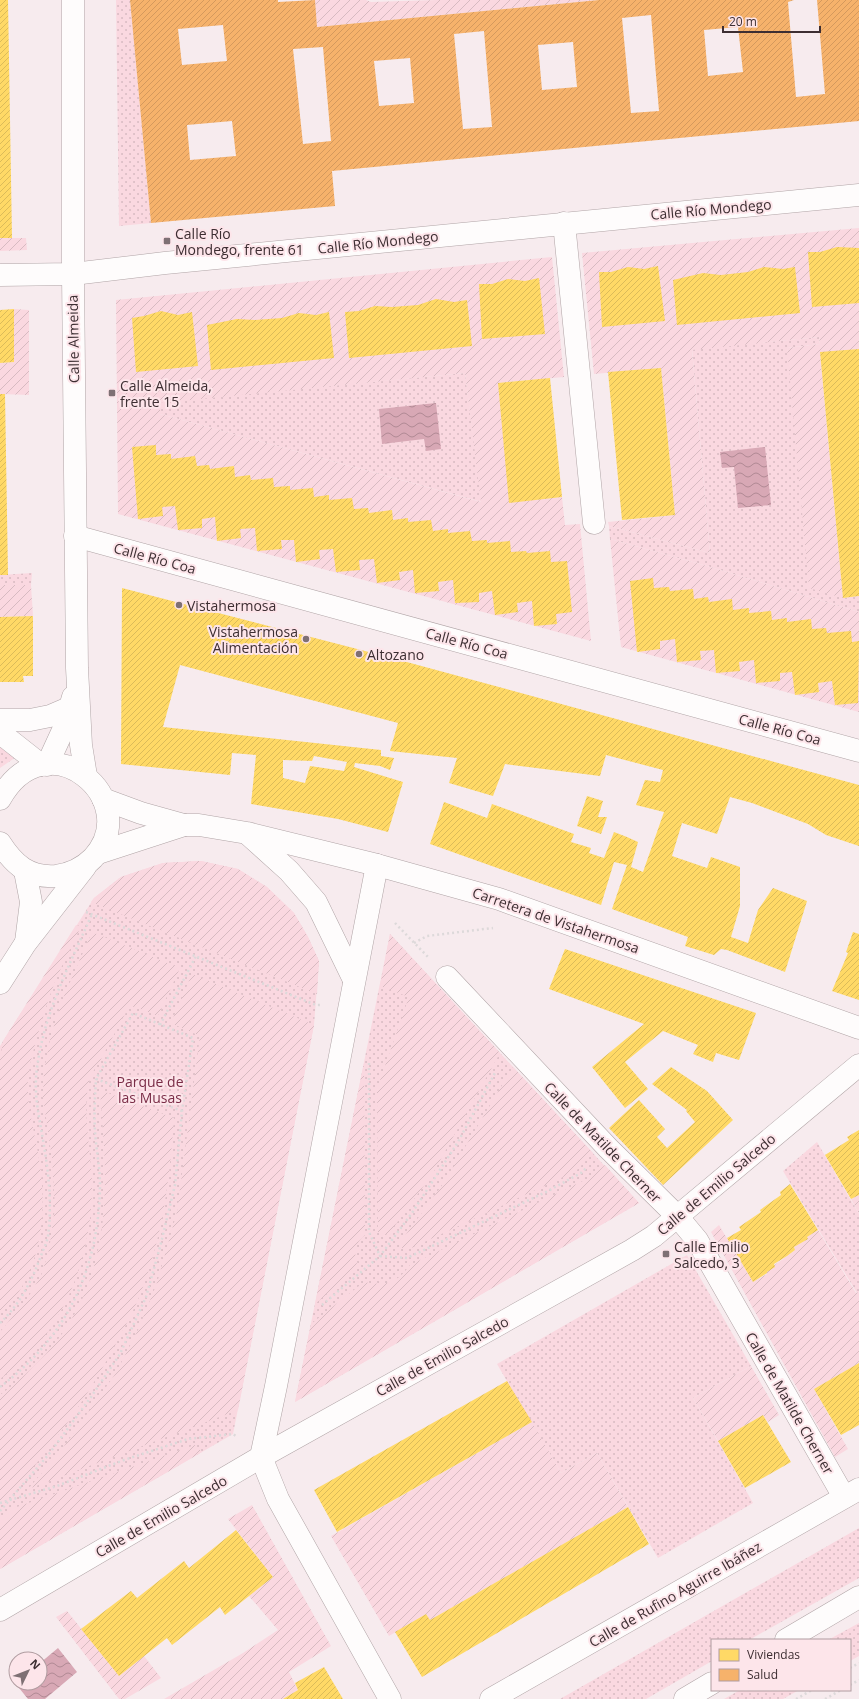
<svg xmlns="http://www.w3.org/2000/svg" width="859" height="1699" viewBox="0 0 859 1699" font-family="'Open Sans',sans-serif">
<defs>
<pattern id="grass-dots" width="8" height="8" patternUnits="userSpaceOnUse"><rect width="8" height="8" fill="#fad8e0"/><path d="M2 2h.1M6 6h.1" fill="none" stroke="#d7bac1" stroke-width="1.8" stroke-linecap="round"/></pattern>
<pattern id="garden-furrows" width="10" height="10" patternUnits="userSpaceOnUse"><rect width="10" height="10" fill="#fad8e0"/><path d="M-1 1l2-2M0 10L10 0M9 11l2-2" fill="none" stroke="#d7bac1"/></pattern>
<pattern id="water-waves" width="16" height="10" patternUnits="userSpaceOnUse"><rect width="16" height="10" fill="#d8a8b5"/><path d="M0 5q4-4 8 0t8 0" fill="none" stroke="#b08994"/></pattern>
<pattern id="homes-hatch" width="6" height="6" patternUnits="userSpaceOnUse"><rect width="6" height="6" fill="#ffd966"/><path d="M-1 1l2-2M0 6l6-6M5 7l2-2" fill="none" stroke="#dbbb59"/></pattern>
<pattern id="health-hatch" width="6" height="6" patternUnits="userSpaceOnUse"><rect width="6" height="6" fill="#f6b26b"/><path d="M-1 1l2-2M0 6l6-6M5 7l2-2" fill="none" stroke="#d4995d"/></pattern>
</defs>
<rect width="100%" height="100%" fill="#f7ebee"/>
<g fill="url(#grass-dots)">
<polygon points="116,0 130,0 151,223 119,226"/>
<polygon points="819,337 820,344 787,348 843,598 859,596 859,612 707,566 610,539 609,526 710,553 692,349"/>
<polygon points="465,373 482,502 160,414 160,402"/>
<polygon points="32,573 31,585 0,585 0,575"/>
<polygon points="0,746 16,757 0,768"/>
<polygon points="201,861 238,869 267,887 294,913 308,937 319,961 314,1025 233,1434 0,1569 0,1046 94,898 121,877 163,863"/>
<polygon points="390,934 639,1203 295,1402"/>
<polygon points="817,1142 859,1214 859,1292 857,1293 783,1171"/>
<polygon points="687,1255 751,1366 693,1398 753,1503 658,1558 597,1453 561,1473 497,1364"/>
<polygon points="859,1528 859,1578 749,1640 712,1640 712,1661 646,1699 560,1699"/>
<polygon points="859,1623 859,1656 850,1661 850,1640 828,1640"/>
<polygon points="740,1690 799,1690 783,1699 724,1699"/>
</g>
<g fill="url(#garden-furrows)" fill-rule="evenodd">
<polygon points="315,0 366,0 371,2 437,0 598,0 317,27"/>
<polygon points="859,228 859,349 820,353 843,598 809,588 787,348 820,344 819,337 692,350 710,553 609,526 608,522 675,515 661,368 594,374 582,253"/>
<polygon points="0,238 26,238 27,250 0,251"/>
<path d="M552,257L564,377L498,383L510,502L562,497L565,525L580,524L591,641L118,514L116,300ZM465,373L481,502L160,414V403Z"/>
<polygon points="14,309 29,310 29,395 0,394 0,363 14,362"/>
<polygon points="610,539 707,566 859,612 859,712 621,647"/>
<polygon points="0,585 31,585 33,616 0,617"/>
<polygon points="201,861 238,869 267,887 294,913 308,937 319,961 317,994 91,902 94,898 121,877 163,863"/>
<path d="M76,925L81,926C72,946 61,966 53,987C48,1000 44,1014 40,1027C35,1044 30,1061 28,1078C26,1105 35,1132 39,1159C48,1211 42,1276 0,1314V1060L3,1041Z"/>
<path d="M92,932L180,968L158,1016L130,1005C120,1023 110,1042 100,1061C96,1067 90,1075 89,1082C82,1111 91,1151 92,1182C93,1256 63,1337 0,1379V1332L27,1299L41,1276L49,1250L55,1208L52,1159L43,1097L44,1071L51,1035L64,996Z"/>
<polygon points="390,934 500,1053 433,1173 388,1235 378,1232 377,1089 409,997 380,986"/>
<polygon points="192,974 314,1025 238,1410 28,1489 60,1452 116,1373 138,1330 157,1283 177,1212 200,1036 171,1023"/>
<path d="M364,1063L365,1235C353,1244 354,1255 358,1268L315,1304Z"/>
<polygon points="513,1067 593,1153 576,1171 405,1251 399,1244 443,1184"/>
<path d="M100,1090L174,1118C170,1173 164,1229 145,1281C139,1300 129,1319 120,1336C98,1378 73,1418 43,1455C34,1466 12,1498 0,1501V1395C77,1339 105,1272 105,1178C105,1149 102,1119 100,1090Z"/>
<path d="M605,1165L639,1203L295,1402L311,1324L364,1282C386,1286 396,1284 410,1265L591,1177Z"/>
<polygon points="859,1195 859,1214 851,1199"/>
<path d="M719,1225L753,1282L767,1274V1272C775,1263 786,1258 795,1250L794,1247L808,1239L807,1237L818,1230L856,1293L859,1292V1363L814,1389L848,1449L835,1457L711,1232Z"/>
<polygon points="751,1366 779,1415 768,1422 763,1415 718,1441 693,1398"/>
<polygon points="532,1422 561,1473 597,1453 628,1507 430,1620 426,1614 389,1636 331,1536"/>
<polygon points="195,1445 202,1452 0,1569 0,1522 14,1508"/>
<polygon points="252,1505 331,1646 289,1672 298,1690 283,1699 164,1699 243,1653 278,1630 249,1596 273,1577 228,1519"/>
<polygon points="67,1611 119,1676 144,1656 161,1678 125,1699 119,1699 56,1617"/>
</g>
<g fill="url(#water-waves)">
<polygon points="436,403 441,449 426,451 424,439 382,444 379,409"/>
<polygon points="765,447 771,505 738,508 734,467 722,468 720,452"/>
<polygon points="58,1648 77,1672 45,1699 28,1699 15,1683 40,1683 40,1663"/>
</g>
<g fill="url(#homes-hatch)" fill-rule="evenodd">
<polygon points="0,0 8,0 12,238 0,238"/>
<polygon points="837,247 859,248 859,303 812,307 808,252 820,252"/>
<polygon points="658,266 665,321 602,327 599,272 611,272 628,267 644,269"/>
<polygon points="764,267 783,269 795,267 800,313 677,325 673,280 703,273 721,275 748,272"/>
<polygon points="539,278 545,334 482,339 479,284 492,284 508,279 525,281"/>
<polygon points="436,299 454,302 467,300 472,346 349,358 345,312 359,311 375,306 392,307 418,305"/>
<polygon points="14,309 14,362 0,363 0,310"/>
<polygon points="161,311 178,315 192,312 198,366 136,372 132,318 144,316"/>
<polygon points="329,312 334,358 211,370 207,325 237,319 255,320 282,318 299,313 316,315"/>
<polygon points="859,349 859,596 843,598 820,352"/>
<polygon points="661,368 675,515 622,520 608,372"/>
<polygon points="550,378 562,497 509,503 498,383"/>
<polygon points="0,394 5,394 8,575 0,575"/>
<polygon points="156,445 156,455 171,454 171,459 195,456 197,466 209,465 210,469 234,466 235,477 250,475 251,480 273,478 274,487 290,486 290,490 313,488 314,497 329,495 329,500 352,498 354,509 368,508 369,513 392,510 393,520 408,518 408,522 431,520 433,531 448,529 448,533 470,531 472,541 487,540 487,543 510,541 511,552 526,551 527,553 550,551 551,562 567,561 572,612 556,614 557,624 534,626 532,601 517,603 518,612 495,615 492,591 479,593 479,602 455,603 453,580 438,582 439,591 415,593 413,570 399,572 400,580 377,583 374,559 359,560 360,570 336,572 333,549 319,550 320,559 296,562 294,540 281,540 282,549 257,551 255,528 240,529 241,538 217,541 215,517 202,519 202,528 178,530 175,506 162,507 163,516 138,519 132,447"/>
<polygon points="653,578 654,588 669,587 670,591 693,589 694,599 708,597 709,602 732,599 733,610 749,608 749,613 771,611 772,620 787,618 787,622 811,619 812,629 826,628 827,633 851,631 852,642 859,641 858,703 835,705 832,681 818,683 819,692 795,695 792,672 780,673 780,681 756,683 754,660 739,662 740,671 716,673 714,650 700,651 701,660 677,662 675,639 660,641 660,649 637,652 630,581"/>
<path d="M122,588L392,658L859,785V846L826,835L808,824L752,803L730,797L717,834L682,823L672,856L707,868L711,857L740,867V906L731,937L748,943L758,910L773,888L807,901L785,972L727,950L721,949L714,955L685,946L688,937L612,909L627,865L614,862L601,905L430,844L444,802L487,818L492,804L574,834L571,842L591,848L589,853L604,858L614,832L627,837L638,842L631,867L643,872L664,812L636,805L645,780L660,782L663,770L606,755L600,776L505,764L493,796L449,783L457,758L390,751L398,723L180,665L163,727L381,750V756L394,758L390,770L380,766L355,763L354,767L403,782L388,832L338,819L251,804L256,755L232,753L230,775L121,764ZM314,756L347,762L344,771L310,766L305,783L283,778V760L312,761Z"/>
<polygon points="33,616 33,676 23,676 24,682 0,682 0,617"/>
<polygon points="587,796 603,801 598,817 607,817 601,834 577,826"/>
<polygon points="853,932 859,934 859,1000 832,991 848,953 846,952"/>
<polygon points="565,949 756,1013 739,1060 716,1053 713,1062 693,1054 698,1045 663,1031 625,1062 648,1089 625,1108 592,1067 644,1024 549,989"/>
<polygon points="671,1067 707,1091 733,1120 663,1185 609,1128 639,1100 665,1129 657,1137 667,1148 695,1122 686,1111 687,1110 652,1084"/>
<polygon points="859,1130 859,1195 851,1199 825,1155 849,1140 847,1137"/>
<polygon points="790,1184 818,1230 807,1237 808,1239 794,1247 795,1250 787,1256 774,1264 775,1267 767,1272 767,1273 753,1282 727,1238 741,1230 739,1227 761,1212 760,1210 781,1195 780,1192"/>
<polygon points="859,1363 859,1425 841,1435 814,1389"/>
<polygon points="507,1381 532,1422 337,1532 314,1490"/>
<polygon points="763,1415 791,1462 745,1488 718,1441"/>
<polygon points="628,1507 649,1544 422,1677 395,1632 426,1614 430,1620"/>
<polygon points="236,1530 273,1577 225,1615 220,1607 172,1645 167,1638 119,1676 81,1629 131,1591 137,1598 184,1561 189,1568"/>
<polygon points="324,1667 343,1699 283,1699 298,1690 295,1683"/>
</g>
<path fill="url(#health-hatch)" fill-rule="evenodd" d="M130,0H278V2L315,0L317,27L599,0H794L788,2L796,97L825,94L817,0H859V121L332,171L335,206L151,223ZM651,15L659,111L631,113L622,18ZM223,25L227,61L182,65L178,29ZM738,27L743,72L708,76L704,30ZM484,31L492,127L463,129L454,34ZM573,42L577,87L542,90L538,45ZM323,47L331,141L303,144L293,49ZM410,58L414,103L379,106L374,61ZM232,121L236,156L190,160L187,125Z"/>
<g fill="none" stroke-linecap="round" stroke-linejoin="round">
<g stroke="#b0a4a6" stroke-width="23">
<g id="minor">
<polyline points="73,0 73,274 77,668 81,745 86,776"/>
<polyline points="564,223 594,523"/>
<polyline points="0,275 73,274 165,263 859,195"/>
<polyline points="75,536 859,751"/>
<polyline points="0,720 30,720 50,716 71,707"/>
<polyline points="0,734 8,739 41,765"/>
<polyline points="47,765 64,728 73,697"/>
<path d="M0,799C47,715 146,801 93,858C83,868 71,874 56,876C29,878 14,865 0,843"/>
<polyline points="103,799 141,813 184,825 199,825 247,833 377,865 499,899 859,1028"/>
<polyline points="249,835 289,871 316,902 354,980"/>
<polyline points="98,853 184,825"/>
<polyline points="377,865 276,1386 261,1457 278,1499 390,1699"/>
<polyline points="25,871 31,902 26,942"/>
<polyline points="447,977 608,1148 677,1216 697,1240 844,1497"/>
<polyline points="0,983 25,944 85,867"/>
<polyline points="0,1610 261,1457 632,1250 654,1236 859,1065"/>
<polyline points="491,1699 859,1489"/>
</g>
</g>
<g stroke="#b0a4a6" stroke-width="23">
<g id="major">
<polyline points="786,1640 859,1597"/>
<polyline points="685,1699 712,1683"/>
</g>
</g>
<g stroke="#ddd9da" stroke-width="2.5" stroke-dasharray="2 3" stroke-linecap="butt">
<polyline points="86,912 316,1005 321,1005"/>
<polyline points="395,923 429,958"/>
<polyline points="414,943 427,936 493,928"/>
<polyline points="160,1025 196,956"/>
<polyline points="369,1063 369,1232 380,1256"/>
<polyline points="380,1256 407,1258 546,1192 581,1173 587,1167"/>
<polyline points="322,1305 380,1256 412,1213 458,1142 496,1071"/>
<path d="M0,1323C21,1303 32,1280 42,1253C44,1248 47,1242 48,1236C52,1207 49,1175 44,1146C40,1119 33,1096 37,1068C44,1013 70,964 92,914"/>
<path d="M0,1387C67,1337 99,1269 100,1185C100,1167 96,1149 95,1131C94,1114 95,1096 96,1079"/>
<polyline points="0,1503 57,1486 124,1460 188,1439 233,1434 237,1437"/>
<polyline points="0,1511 49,1454 91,1397 120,1354 146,1297 160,1247 175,1185 182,1111 193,1038 133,1013 96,1079 182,1111"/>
<polyline points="850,1668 859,1663"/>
<polyline points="850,1685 859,1680"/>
<polyline points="796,1699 812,1690"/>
<polyline points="825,1699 841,1690"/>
</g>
<use href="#minor" stroke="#fefcfc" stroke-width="22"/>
<use href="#major" stroke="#fefcfc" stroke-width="22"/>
</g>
<g fill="#7e7074" stroke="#fde5ea" stroke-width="1.5">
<rect x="163" y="237" width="8" height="8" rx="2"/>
<rect x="108" y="389" width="8" height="8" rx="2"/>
<circle cx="179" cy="605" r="4"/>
<circle cx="306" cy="639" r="4"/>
<circle cx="359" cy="654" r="4"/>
<rect x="662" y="1250" width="8" height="8" rx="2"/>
</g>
<g text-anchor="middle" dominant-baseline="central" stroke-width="4" stroke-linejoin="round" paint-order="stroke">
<g font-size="14" fill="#3d2e32" stroke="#fde5ea">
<text transform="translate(711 209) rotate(-5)">Calle Río Mondego</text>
<text transform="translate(378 242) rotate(-6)">Calle Río Mondego</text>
<text transform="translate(73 339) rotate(-91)">Calle Almeida</text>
<text transform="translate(155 558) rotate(15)">Calle Río Coa</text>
<text transform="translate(467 643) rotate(15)">Calle Río Coa</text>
<text transform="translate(780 729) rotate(15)">Calle Río Coa</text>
<text transform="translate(556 920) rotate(19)">Carretera de Vistahermosa</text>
<text transform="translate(603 1142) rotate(46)">Calle de Matilde Cherner</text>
<text transform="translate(716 1184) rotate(-40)">Calle de Emilio Salcedo</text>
<text transform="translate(442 1356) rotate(-29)">Calle de Emilio Salcedo</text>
<text transform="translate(790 1403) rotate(60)">Calle de Matilde Cherner</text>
<text transform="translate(161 1516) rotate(-30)">Calle de Emilio Salcedo</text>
<text transform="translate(675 1594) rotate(-30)">Calle de Rufino Aguirre Ibáñez</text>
</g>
<g font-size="14" fill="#3d2e32" stroke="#fde5ea" text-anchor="start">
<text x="175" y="233">Calle Río<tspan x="175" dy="16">Mondego, frente 61</tspan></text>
<text x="120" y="385">Calle Almeida,<tspan x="120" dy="16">frente 15</tspan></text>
<text x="187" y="605">Vistahermosa</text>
<text x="298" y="631" text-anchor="end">Vistahermosa<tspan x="298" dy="16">Alimentación</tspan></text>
<text x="367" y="654">Altozano</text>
<text x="674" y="1246">Calle Emilio<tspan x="674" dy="16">Salcedo, 3</tspan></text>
</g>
<g font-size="14" fill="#7a2d47" stroke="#fde5ea">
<text x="150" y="1081">Parque de<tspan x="150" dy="16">las Musas</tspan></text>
</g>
</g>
<rect x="711" y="1639" width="140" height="52" fill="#fde5ea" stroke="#b09ca0"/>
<rect x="719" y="1649" width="20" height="12" fill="#ffd966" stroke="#b09ca0"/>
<text x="747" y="1659" font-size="12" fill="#3d2e32">Viviendas</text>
<rect x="719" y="1669" width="20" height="12" fill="#f6b26b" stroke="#b09ca0"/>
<text x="747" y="1679" font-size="12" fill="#3d2e32">Salud</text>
<g transform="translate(28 1671) rotate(47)"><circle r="19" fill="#fde5ea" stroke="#b09ca0"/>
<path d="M0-3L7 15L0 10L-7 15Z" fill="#7e7074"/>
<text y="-6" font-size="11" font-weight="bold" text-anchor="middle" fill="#3d2e32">N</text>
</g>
<path d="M723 26v6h97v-6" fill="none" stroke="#3d2e32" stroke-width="2"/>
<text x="729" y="26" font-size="12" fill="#3d2e32" stroke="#fde5ea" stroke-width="3" paint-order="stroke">20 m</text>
</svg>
